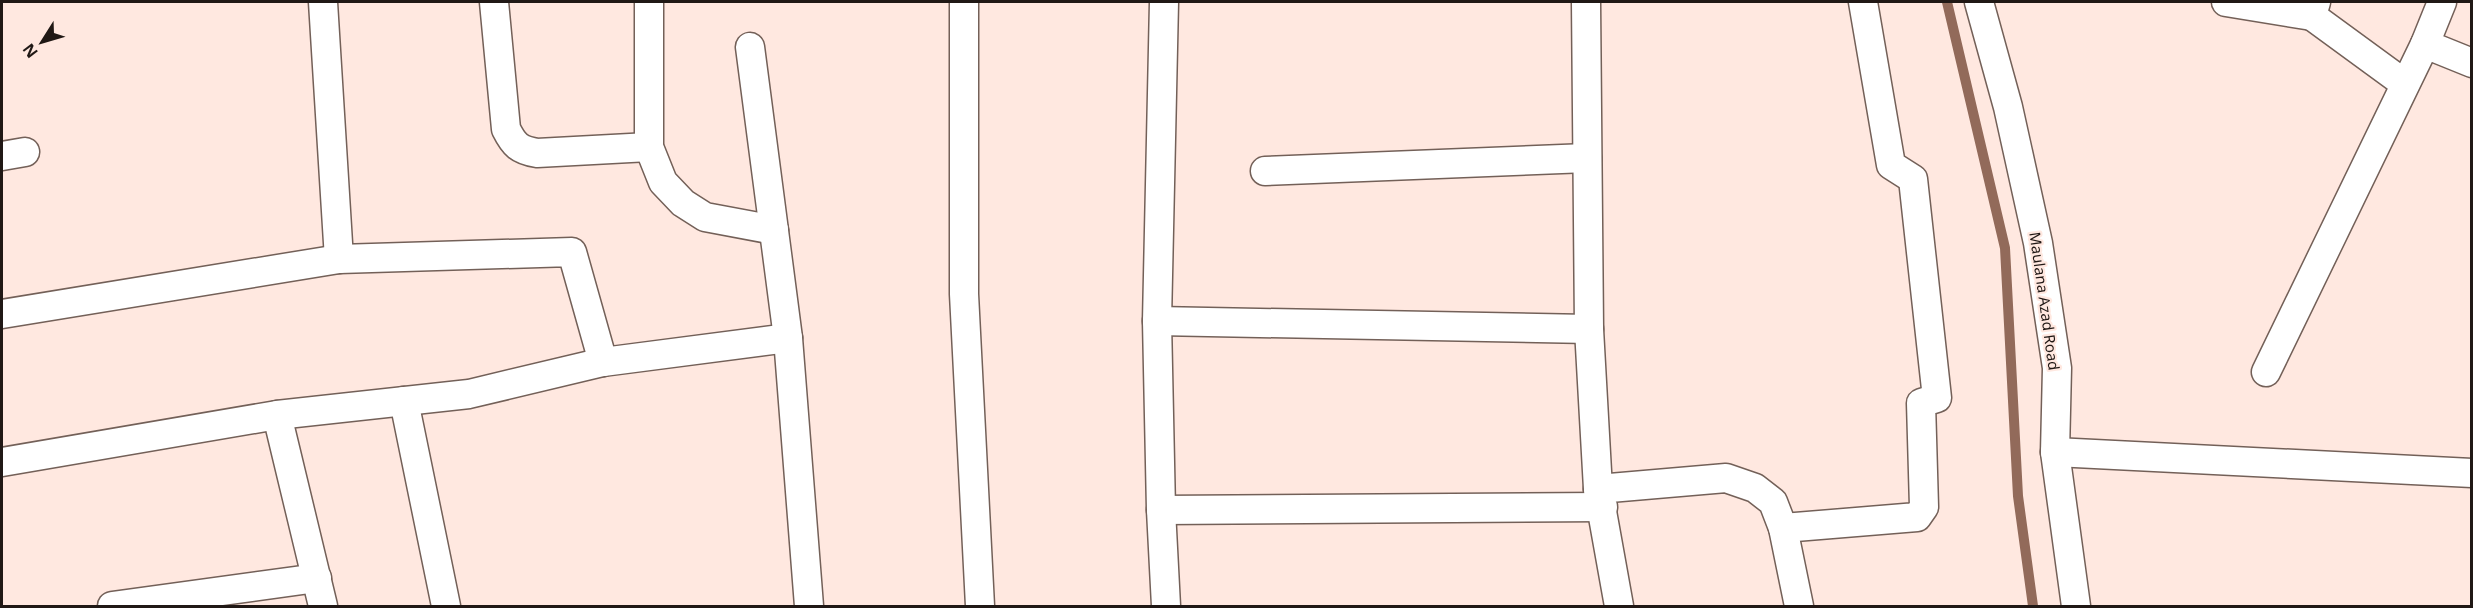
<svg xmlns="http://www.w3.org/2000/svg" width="2473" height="608" viewBox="0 0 2473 608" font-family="'Noto Sans',sans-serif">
<rect width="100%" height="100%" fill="#ffe8e0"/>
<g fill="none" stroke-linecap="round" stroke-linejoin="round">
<polyline stroke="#926a5a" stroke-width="10" points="1947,2 2005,248 2018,496 2033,606"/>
<g stroke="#736058" stroke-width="31">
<g id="street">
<polyline points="323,2 339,259"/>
<path d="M494,2L506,129C514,145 519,150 537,153L649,147"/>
<polyline points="649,2 649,147 663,182 683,203 705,217 774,230"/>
<polyline points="964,2 964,294 980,606"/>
<polyline points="1164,2 1157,321 1161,510 1166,606"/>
<polyline points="1586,2 1589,329 1598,489 1619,606"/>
<polyline points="1979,2 2008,107 2038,243 2057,368 2055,452 2076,606"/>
<polyline points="2226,2 2312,16 2316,2"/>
<polyline points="2312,16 2405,84"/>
<polyline points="2425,44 2472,63"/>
<polyline points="750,47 788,338 809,606"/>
<polyline points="2,156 25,152"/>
<polyline points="1265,171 1587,158"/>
<polyline points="2,314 339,259 572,252 603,362"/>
<polyline points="1157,321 1589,329"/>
<polyline points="2266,372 2425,44 2442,2"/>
<polyline points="404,401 446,606"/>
<polyline points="277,415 323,606"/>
<polyline points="2055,452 2472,473"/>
<polyline points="2,462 277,415 469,394 603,362 788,338"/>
<polyline points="1598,489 1726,478 1755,488 1773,502 1783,528 1799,606"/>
<polyline points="1161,510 1603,507"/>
<polyline points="1783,528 1917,517 1924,507 1921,403 1937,398 1913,179 1891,165 1863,2"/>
<polyline points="112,606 317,578"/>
</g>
</g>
<use href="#street" stroke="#fff" stroke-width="28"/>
</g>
<g text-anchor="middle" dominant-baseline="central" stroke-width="4.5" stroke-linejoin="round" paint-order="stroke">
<g font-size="15" fill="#201815" stroke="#ffe8e0">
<text transform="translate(2045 301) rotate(82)">Maulana Azad Road</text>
</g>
</g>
<rect width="2473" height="608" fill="none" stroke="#201815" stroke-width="6"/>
<g transform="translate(42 42) rotate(233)" stroke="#ffe8e0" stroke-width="4.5" paint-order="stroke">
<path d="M0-4.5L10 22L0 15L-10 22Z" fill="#201815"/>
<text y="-9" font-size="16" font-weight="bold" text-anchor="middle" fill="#201815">N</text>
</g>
</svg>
